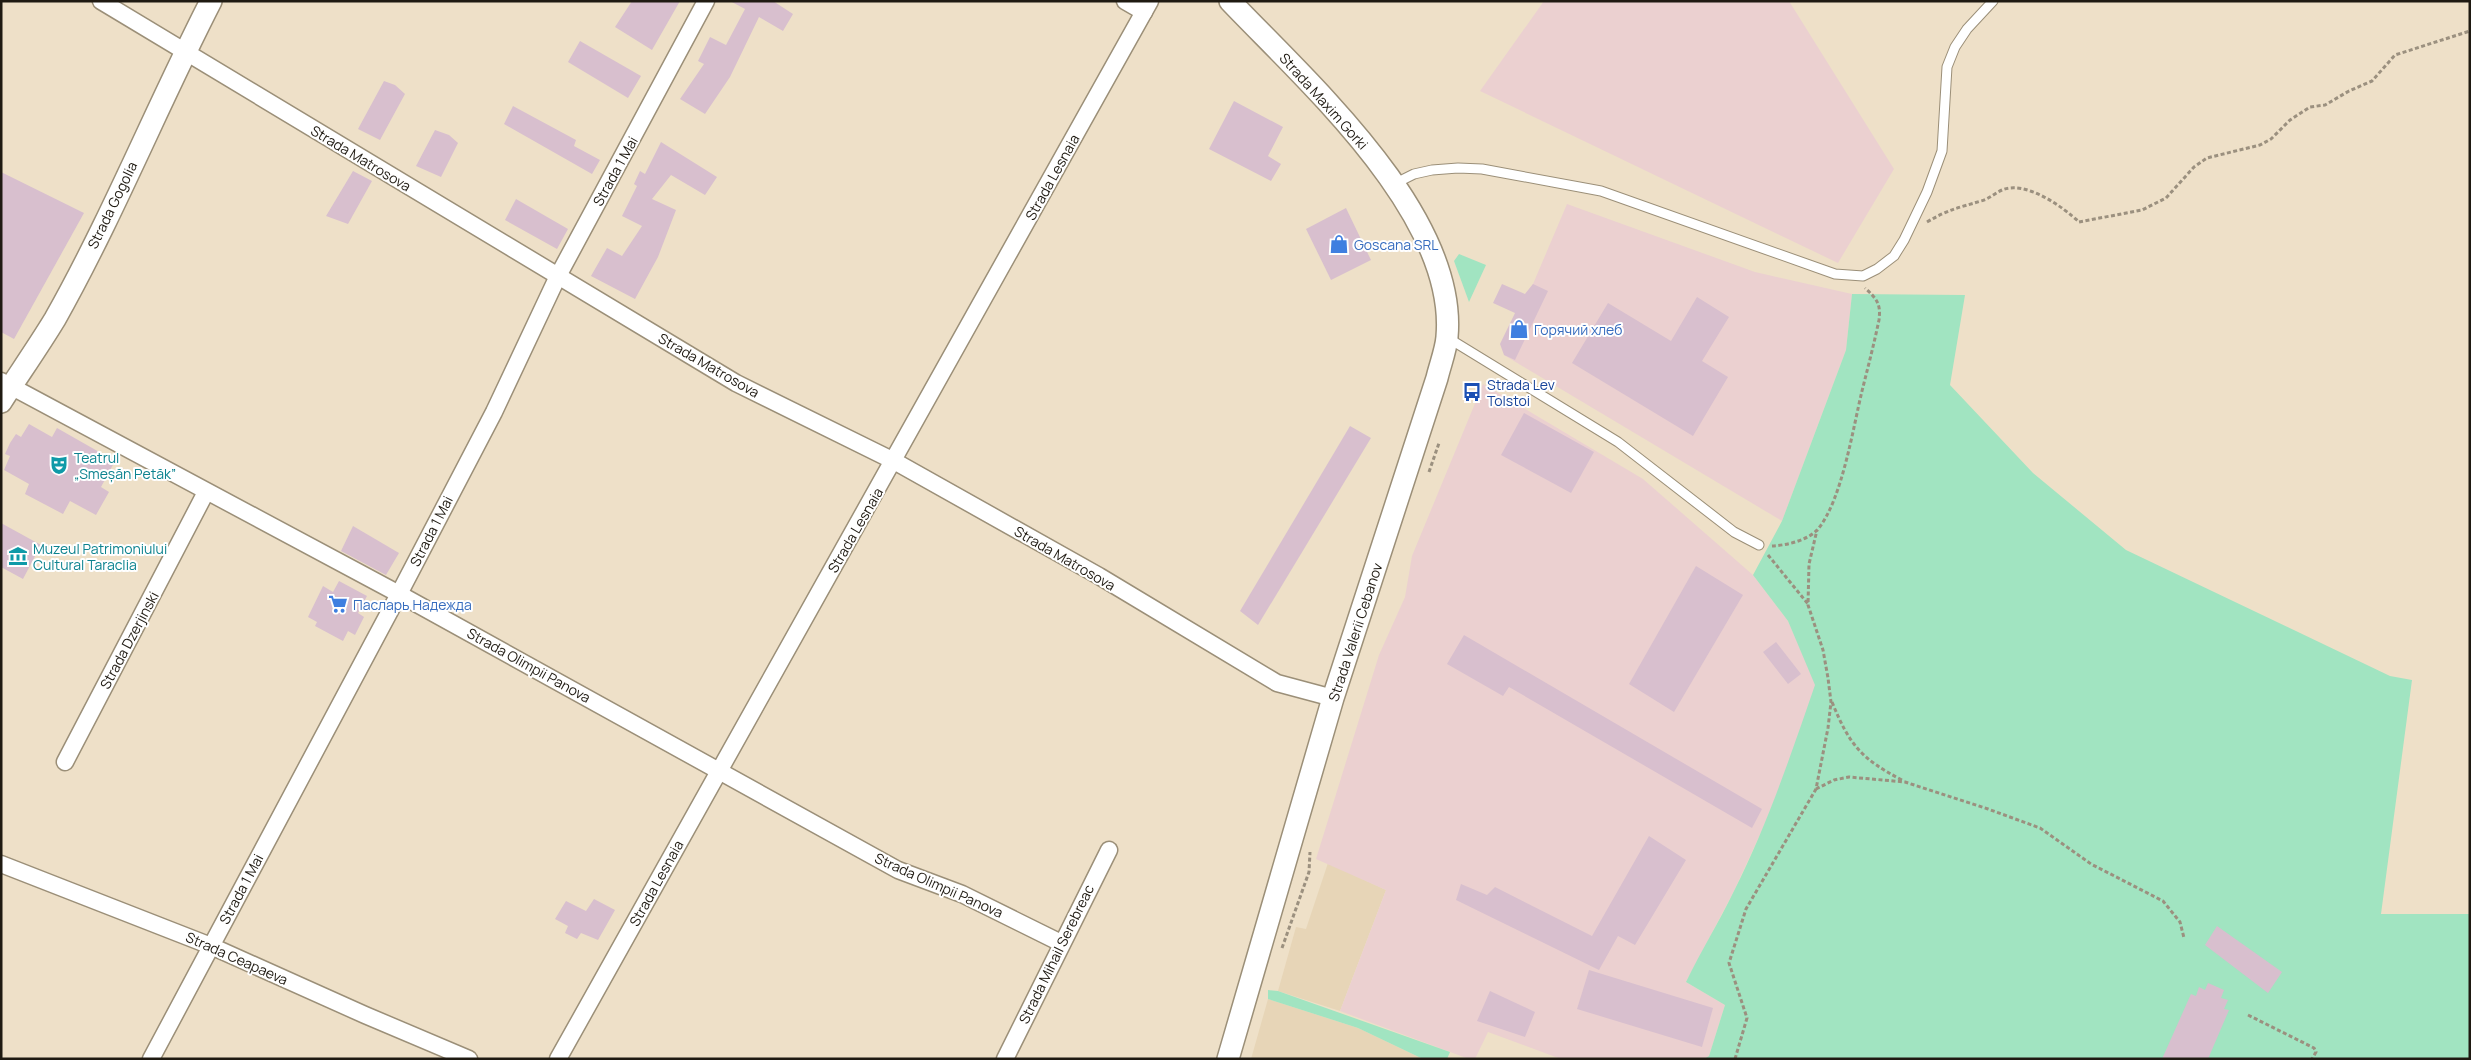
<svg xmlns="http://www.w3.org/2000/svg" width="2471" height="1060" viewBox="0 0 2471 1060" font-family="Manrope,sans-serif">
<rect width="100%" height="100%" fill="#eee0c8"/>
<g fill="#e7d5b7">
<polygon points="1328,863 1386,890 1340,1011 1278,991 1296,927 1306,929"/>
<polygon points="1268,999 1358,1028 1423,1059 1251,1059"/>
</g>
<g fill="#ebd0d0">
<polygon points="1544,1 1789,1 1894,169 1838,263 1480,91"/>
<polygon points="1567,204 1755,272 1852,294 1846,350 1782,521 1504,355 1525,294 1533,284"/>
<polygon points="1483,384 1643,479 1753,575 1788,621 1816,685 1788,766 1763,828 1734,891 1686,982 1725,1005 1709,1056 1704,1059 1561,1059 1488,1032 1475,1059 1469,1059 1340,1011 1386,890 1316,859 1379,655 1405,597 1412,556"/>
</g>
<g fill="#a1e4c1">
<polygon points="1459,254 1486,265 1469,302 1454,261"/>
<path d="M1852,294L1965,295L1950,385L2033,473L2126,550L2390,676L2412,680L2381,914H2470V1059H1704L1709,1056L1725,1005L1686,982C1701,951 1719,922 1734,891C1767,825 1791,755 1815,685L1788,621L1753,575L1782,521L1846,350Z"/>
<polygon points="1268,990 1278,991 1450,1052 1447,1059 1423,1059 1358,1028 1268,999"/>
</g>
<g fill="#d8bfce">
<polygon points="632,1 680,1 652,50 615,27"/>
<polygon points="730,1 773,1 793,14 783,31 759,17 730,77 705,114 680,99 704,64 698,61 710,37 726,45 745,9"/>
<polygon points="580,41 641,76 628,98 568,62"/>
<polygon points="384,81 395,85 405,94 380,140 358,129"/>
<polygon points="1234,101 1283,127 1268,156 1281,164 1271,181 1209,149"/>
<polygon points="513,106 576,140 574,146 600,160 592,174 504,124"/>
<polygon points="435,130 449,135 458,143 441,177 416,166"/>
<polygon points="661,142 717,177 705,195 671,175 652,199 676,210 658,257 635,299 591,276 607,248 622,256 642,226 622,216 637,186 634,184 640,171 645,174"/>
<polygon points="353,171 372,181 348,224 326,216"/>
<polygon points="1,172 84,213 14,339 1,332"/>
<polygon points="516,199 568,229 557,249 505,220"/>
<polygon points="1346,208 1371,260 1331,280 1306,229"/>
<polygon points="1502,284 1525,294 1533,284 1548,291 1515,360 1504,355 1500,344 1515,313 1493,303"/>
<polygon points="1697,297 1729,317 1702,361 1728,377 1693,436 1572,363 1608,303 1671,341"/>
<polygon points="1524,413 1594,452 1571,493 1501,455"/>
<polygon points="29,424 52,437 57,428 115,461 101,487 109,492 96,515 70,501 63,514 25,494 29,484 4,470 10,456 5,454 10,443 16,434 21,437"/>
<polygon points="1350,426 1371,438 1258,625 1240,611"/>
<polygon points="1,523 41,545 23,579 1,567"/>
<polygon points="353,526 399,553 386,575 341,551"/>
<polygon points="1696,566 1743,595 1674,712 1629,684"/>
<polygon points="339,581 367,596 358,613 364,617 355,635 348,631 343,641 315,626 317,622 308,617 323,586 333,592"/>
<polygon points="1464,635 1762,809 1752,828 1509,687 1503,696 1447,664"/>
<polygon points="1776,642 1801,674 1788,684 1763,652"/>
<polygon points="1649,836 1686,860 1635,945 1618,936 1599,970 1456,900 1461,884 1487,895 1495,887 1592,936"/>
<polygon points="594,899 615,910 598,940 581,933 577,939 565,933 568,926 555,919 566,901 586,911"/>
<polygon points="2217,926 2282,972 2268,993 2205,945"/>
<polygon points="1589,970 1713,1008 1702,1047 1577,1009"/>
<polygon points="2208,983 2224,990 2221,998 2228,1000 2224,1009 2229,1010 2208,1059 2162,1059 2191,994 2196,996 2199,987 2205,990"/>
<polygon points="1490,991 1535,1012 1525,1037 1477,1021"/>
</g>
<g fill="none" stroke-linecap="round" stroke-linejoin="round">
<g stroke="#9b8f78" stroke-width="11">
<g id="service">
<polyline points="1394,184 1414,174 1432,170 1458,168 1482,169 1601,191 1835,274 1863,276 1877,269 1894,256 1904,240 1927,192 1942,151 1947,67 1955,47 1967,29 1993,1"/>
<polyline points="1448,338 1618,442 1734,532 1759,545"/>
</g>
</g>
<g stroke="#9b8f78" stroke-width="19">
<g id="minor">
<polyline points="101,1 736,383 894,461 1099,576 1277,683 1333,698"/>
<polyline points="1125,1 1144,12"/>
<polyline points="1,381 399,594 898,870 962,894 1061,943"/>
<polyline points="65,762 206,492"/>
<polyline points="1,864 211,946 365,1015 469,1059"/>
<polyline points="151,1059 399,594 494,412 558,276 706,1"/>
<polyline points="558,1059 1150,1"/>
<polyline points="1005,1059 1109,850"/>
</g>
</g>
<g stroke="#9b8f78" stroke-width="24">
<g id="tertiary">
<path d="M1,402C19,374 38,347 55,319C113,216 157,106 211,1"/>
<path d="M1228,1059L1333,698L1437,378C1440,365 1446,350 1447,337C1458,215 1307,82 1230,1"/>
</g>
</g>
<g stroke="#9b907f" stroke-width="3" stroke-dasharray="4 2.5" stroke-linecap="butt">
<path d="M1927,222C1949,209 1958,208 1981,201C1989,199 1995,193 2002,190C2026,180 2063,207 2079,222L2142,210L2166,198L2194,167L2207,158L2260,145L2271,139L2290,120L2310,107L2325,105L2349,91L2372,81L2395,55L2470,31"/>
<polyline points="1429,472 1439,443"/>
<path d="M1772,546C1787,545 1807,541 1818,529C1842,500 1853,428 1862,391C1868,367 1874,344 1879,320C1881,304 1877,299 1865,288"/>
<polyline points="1768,555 1808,604"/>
<path d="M1832,702C1849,744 1861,759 1902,780"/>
<polyline points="1816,789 1834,780 1849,777 1905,782 1988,809 2040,828 2091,864 2163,901 2180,922 2184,938"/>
<polyline points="1282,948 1309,872 1310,852"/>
<polyline points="2248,1015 2314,1048 2316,1052 2312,1059"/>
<polyline points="1735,1059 1747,1018 1729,963 1746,909 1816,789 1828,728 1831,702 1828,678 1823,650 1808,605 1809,564 1817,530"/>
</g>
<use href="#service" stroke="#fff" stroke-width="9"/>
<use href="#minor" stroke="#fff" stroke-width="16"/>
<use href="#tertiary" stroke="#fff" stroke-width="21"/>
</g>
<defs>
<g id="shop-bare" transform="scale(1.5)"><path d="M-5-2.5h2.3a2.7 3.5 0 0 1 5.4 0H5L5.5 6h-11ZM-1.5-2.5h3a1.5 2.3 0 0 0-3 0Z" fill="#3f7fe0" stroke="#fff" stroke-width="2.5" paint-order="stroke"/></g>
<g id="bus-bare" transform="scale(1.5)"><path d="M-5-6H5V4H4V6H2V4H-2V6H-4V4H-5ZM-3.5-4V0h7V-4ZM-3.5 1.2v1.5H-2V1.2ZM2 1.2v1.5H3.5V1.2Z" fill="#1a4fb4" stroke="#fff" stroke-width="2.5" paint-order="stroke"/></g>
<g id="theatre-bare" transform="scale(1.5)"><path d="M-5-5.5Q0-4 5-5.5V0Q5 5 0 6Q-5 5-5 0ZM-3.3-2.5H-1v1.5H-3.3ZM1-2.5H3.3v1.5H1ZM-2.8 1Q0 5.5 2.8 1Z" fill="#0f9aa8" stroke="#fff" stroke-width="2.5" paint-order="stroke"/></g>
<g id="museum-bare" transform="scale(1.5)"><path d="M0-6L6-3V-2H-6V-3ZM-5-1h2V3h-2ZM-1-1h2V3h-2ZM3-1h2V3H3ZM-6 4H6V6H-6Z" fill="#0f9aa8" stroke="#fff" stroke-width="2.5" paint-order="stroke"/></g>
<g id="supermarket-bare" transform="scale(1.5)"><path d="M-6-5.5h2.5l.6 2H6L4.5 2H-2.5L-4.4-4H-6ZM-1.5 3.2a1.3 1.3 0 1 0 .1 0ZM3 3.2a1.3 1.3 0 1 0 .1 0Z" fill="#3f7fe0" stroke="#fff" stroke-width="2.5" paint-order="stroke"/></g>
</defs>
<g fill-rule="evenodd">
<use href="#shop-bare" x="1339" y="244"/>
<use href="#shop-bare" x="1519" y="329"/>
<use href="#bus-bare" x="1472" y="392"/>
<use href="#theatre-bare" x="59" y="465"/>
<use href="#museum-bare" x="18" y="556"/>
<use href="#supermarket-bare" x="338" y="604"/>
</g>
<g text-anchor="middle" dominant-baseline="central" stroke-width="4" stroke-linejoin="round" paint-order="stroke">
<g font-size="14" fill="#1f1a12" stroke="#fff">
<text transform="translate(1324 101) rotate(48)">Strada Maxim Gorki</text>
<text transform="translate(361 158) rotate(31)">Strada Matrosova</text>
<text transform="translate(615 171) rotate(-61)">Strada 1 Mai</text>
<text transform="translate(1052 177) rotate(-61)">Strada Lesnaia</text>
<text transform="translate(112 205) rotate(-64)">Strada Gogolia</text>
<text transform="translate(709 365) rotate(30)">Strada Matrosova</text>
<text transform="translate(855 530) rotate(-60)">Strada Lesnaia</text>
<text transform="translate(431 531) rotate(-63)">Strada 1 Mai</text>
<text transform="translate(1065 558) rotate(30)">Strada Matrosova</text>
<text transform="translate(1355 632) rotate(-72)">Strada Valerii Cebanov</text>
<text transform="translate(129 640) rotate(-62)">Strada Dzerjinski</text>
<text transform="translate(529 665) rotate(29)">Strada Olimpii Panova</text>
<text transform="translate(656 883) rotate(-61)">Strada Lesnaia</text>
<text transform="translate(939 885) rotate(24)">Strada Olimpii Panova</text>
<text transform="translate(241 889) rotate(-62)">Strada 1 Mai</text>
<text transform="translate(1056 954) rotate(-64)">Strada Mihail Serebreac</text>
<text transform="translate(237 958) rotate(24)">Strada Ceapaeva</text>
</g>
<g font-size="14" fill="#366cbe" stroke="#fff" text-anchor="start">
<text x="1354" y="244">Goscana SRL</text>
<text x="1534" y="329">Горячий хлеб</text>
<text x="353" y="604">Пасларь Надежда</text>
</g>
<g font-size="14" fill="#164399" stroke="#fff" text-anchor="start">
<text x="1487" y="384">Strada Lev<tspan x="1487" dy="16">Tolstoi</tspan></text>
</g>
<g font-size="14" fill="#0d838f" stroke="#fff" text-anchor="start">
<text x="74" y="457">Teatrul<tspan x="74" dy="16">„Smeșăn Petăk”</tspan></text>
<text x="33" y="548">Muzeul Patrimoniului<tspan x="33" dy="16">Cultural Taraclia</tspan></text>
</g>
</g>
<rect width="2471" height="1060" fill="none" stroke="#1f1a12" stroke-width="5"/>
</svg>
